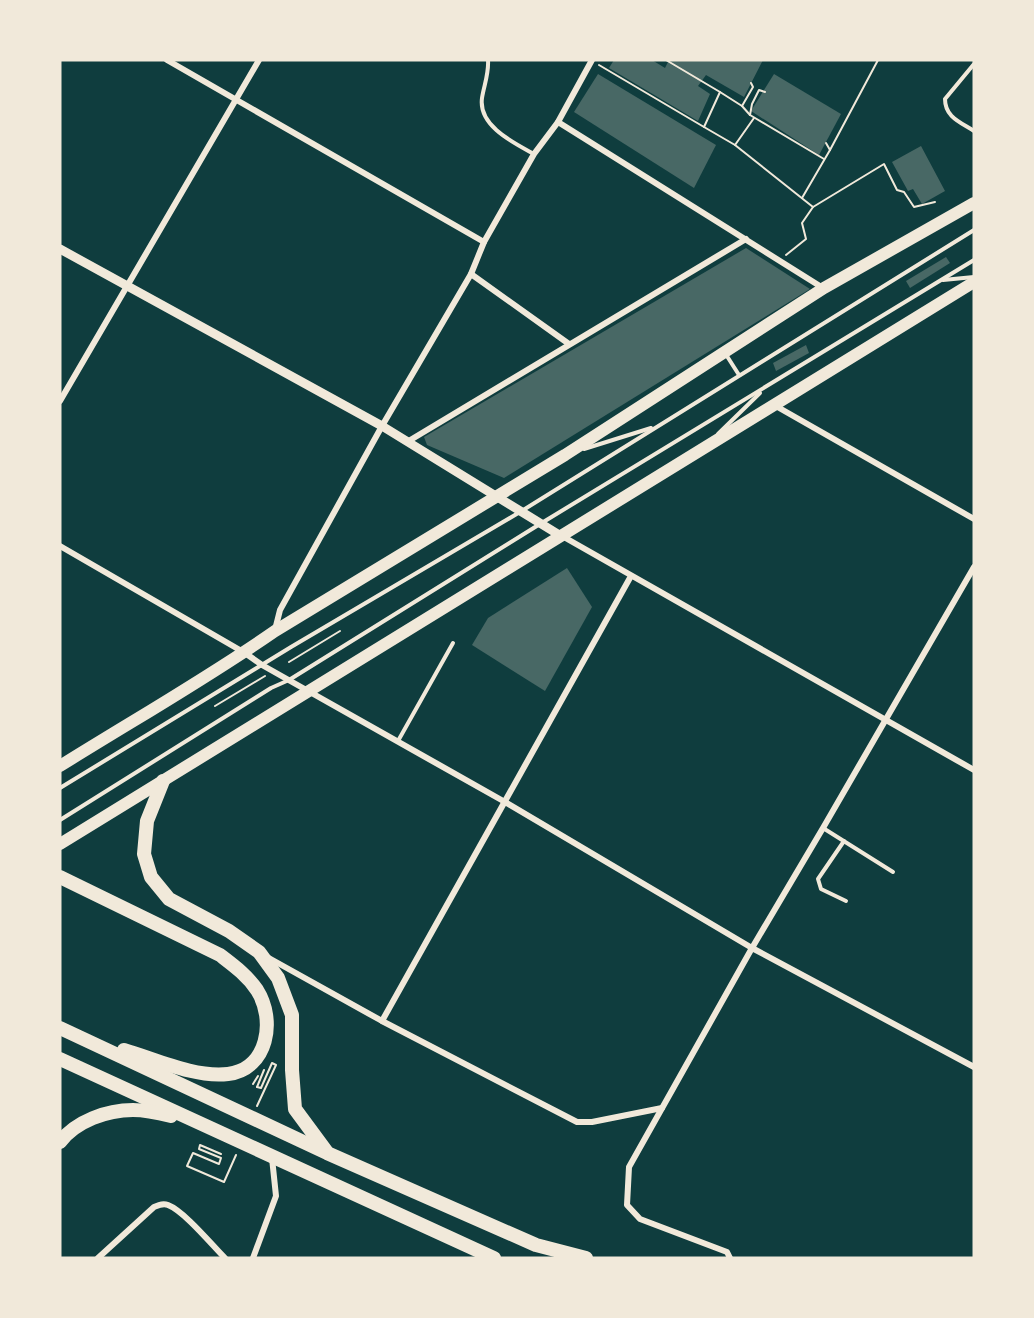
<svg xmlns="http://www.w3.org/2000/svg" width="1034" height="1318" viewBox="0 0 1034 1318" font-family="'Roboto Condensed',sans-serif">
<rect width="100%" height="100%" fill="#0f3d3e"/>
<g fill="#486865">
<polygon points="614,60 652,60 665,68 669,60 763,60 744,97 706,75 698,86 710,94 698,121 609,68"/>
<polygon points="598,74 716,145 694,188 574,112"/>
<polygon points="774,74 841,114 819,155 751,111"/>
<polygon points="921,146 945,191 922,204 913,189 908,191 892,162"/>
<polygon points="746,248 810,289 504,478 427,445 424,437"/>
<polygon points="946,257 950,263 910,288 906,281"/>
<polygon points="806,345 809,353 776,371 773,363"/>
<polygon points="567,568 592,607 545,691 472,645 488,618"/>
</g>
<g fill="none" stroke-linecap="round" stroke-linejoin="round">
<g stroke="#f1e9da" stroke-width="2">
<polyline points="599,65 704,127 720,92 666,60"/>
<polyline points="720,92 742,106 753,87 751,83"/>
<polyline points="765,92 759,90 752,104 750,115 824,159"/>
<polyline points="742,106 750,115"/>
<polyline points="704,127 735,145 754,118"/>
<polyline points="735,145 813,207 802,223 806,239 786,255"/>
<polyline points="830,150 878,60"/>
<polyline points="802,198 830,150 826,143"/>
<polyline points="813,207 884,164 897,190 904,192 914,207 935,202"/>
<polyline points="289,662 340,631"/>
<polyline points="215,706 265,676"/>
<polyline points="253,1084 258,1076"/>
<polyline points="257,1087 261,1088 272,1063 276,1065 257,1106"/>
<polyline points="257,1087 264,1070"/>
<polyline points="221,1154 200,1145 199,1149 221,1158 219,1164 193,1153 187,1166 224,1182 236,1155"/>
</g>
<g stroke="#f1e9da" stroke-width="4">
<path d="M488,60C489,74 484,85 482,98C478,126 514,143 534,154"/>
<path d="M974,64L945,99C945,117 960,122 974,131"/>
<polyline points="943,280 974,277"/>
<polyline points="725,353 739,375"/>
<polyline points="718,434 760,393"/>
<polyline points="584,449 651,428"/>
<polyline points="398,741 453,643"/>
<polyline points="60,788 291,647 520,512 974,230"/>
<polyline points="60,820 271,688 289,680 540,524 974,260"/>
<polyline points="823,828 893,872"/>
<polyline points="844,841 818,879 821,889 846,901"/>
</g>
<g stroke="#f1e9da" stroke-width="6">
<polyline points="167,60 484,242"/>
<polyline points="558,122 823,288"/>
<polyline points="471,274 569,344"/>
<polyline points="60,401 259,60"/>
<polyline points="774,405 974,519"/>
<polyline points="407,442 746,239"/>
<polyline points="562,536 974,770"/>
<polyline points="60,546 245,653 262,665 505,802 752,948 974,1067"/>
<polyline points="275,630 280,610 382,426 471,274 484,242 534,154 558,122 592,60"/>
<polyline points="267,957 382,1021 577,1122 592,1122 662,1108"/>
<polyline points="382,1021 631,576"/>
<path d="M98,1258L154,1207C159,1205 163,1203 168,1205C184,1211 212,1245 225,1258"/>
<polyline points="253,1258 276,1196 272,1158"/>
<polyline points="730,1258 727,1252 640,1219 627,1205 629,1167 752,948 823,828 974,567"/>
</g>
<polyline stroke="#f1e9da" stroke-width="9" points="60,249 382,426 561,536"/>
<g stroke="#f1e9da" stroke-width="12">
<path d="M60,766C132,721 206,679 275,631L565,455L824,288L974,203"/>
<polyline points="60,844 974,282"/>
</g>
<g stroke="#f1e9da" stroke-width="14">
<polyline points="163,781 147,821 144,854 151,877 169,899 229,931 259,952 278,978 292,1015 292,1070 295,1109 326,1151"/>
<path d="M60,877L220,955C233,965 247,975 257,990C276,1020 268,1069 228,1074C195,1078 155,1059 124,1050"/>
<polyline points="60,1028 327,1153 536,1245 586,1258"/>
<polyline points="60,1059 494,1258"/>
<path d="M60,1142C76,1121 107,1110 133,1110C145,1110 159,1113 171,1116"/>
</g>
</g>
<rect width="1034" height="1318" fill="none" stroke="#f1e9da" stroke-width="123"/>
</svg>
